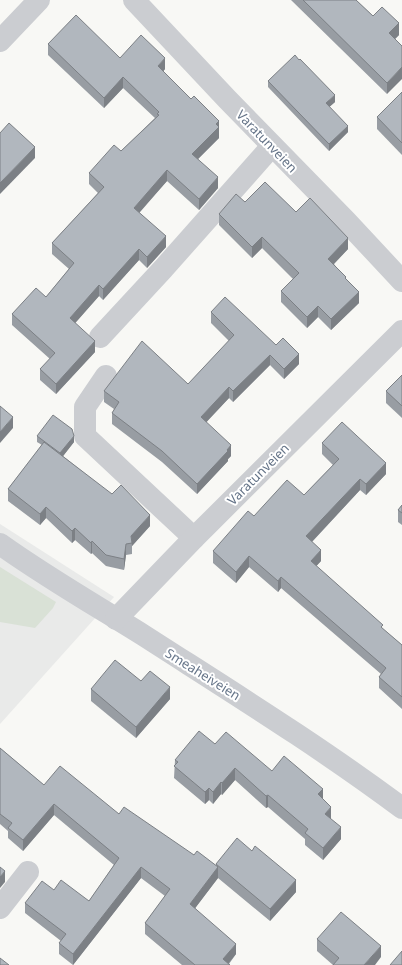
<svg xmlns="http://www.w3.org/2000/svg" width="402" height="965" viewBox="0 0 402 965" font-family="'Noto Sans',sans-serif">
<rect width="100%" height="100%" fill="#f8f8f5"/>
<polygon fill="#e9eae9" points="0,524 114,597 0,724"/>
<polygon fill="#d9e1d6" points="0,567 56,602 53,608 35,628 0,622"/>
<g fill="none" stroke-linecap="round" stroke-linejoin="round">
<g stroke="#cbcdd1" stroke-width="22">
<polyline points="134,0 227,99 346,221 402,281"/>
<polyline points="0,41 39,0"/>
<polyline points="100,337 163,269 272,146"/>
<polyline points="106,376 85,407 85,436 194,538"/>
<path d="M0,544C46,577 95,605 143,635C230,691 319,746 402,808"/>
<polyline points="116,619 194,538 402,331"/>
<polyline points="0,908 28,872"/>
</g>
</g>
<g fill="#989da3">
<polygon points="291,0 356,0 373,16 399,35 395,39 387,94"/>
<polygon points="48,44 120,58 165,69 163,72 191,99 219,121 219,138 198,159 218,188 199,210 167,181 139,212 166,247 147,268 139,260 103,300 99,296 75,323 95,352 56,394 40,380 40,369 50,359 12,325 12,314 46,297 69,269 52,254 52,243 98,193 89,184 89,173 121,151 155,118 123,88 104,108 48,55"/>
<polygon points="268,81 335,102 329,107 348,132 329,151 268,87"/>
<polygon points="402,92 402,155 377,129 377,117"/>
<polygon points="245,202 296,212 348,249 334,264 346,280 359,303 331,330 318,317 307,328 281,302 281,291 293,279 262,248 252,258 219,225 219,214"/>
<polygon points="211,312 276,345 299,364 284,379 270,365 233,402 229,398 206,422 231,456 228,459 228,461 197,494 162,462 112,424 112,413 114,409 104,402 104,391 188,384 229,341 211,323"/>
<polygon points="402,375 402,418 386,403 386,391"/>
<polygon points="37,436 74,442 63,456 150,526 132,546 132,554 126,555 124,570 106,566 92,553 91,554 75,540 72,543 46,518 40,525 8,501 8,489 42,445 37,442"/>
<polygon points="322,443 386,474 366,495 360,490 312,542 321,561 316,566 383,629 402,645 402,709 379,688 379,677 381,674 281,588 278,592 249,567 236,583 213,563 213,551 254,516 304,495 333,465 322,454"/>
<polygon points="402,505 402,525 398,522 398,510"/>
<polygon points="141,681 170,699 136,738 91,701 91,689"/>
<polygon points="215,744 272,771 323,799 331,819 341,839 323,860 305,845 305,839 268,807 266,808 235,780 222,795 221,794 213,804 209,800 205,804 174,778 175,760"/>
<polygon points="0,748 44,785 119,814 194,855 216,865 216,864 296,892 270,921 218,878 195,908 236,954 229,964 230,965 182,965 145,934 145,923 165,896 141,878 73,965 59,954 59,943 61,941 25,913 25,903 54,890 89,901 114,865 54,815 23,851 8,838 8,831 0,824"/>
<polygon points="317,939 381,957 333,965 317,951"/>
</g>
<g fill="#7c8085">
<polygon points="399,23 399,35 389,45 389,33"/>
<polygon points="165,58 165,69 158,77 158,66"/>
<polygon points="402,67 402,79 387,94 387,83"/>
<polygon points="123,77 123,88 104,108 104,98"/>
<polygon points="335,95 335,102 326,110 326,103"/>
<polygon points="219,121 219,138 192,165 192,154"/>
<polygon points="348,126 348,132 329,151 329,144"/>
<polygon points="35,147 35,158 0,194 0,183"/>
<polygon points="167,170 167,181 134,219 134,208"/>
<polygon points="218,177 218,188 199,210 199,199"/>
<polygon points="166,236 166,247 147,268 147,257"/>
<polygon points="262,237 262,248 252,258 252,247"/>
<polygon points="348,238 348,249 328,270 328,259"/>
<polygon points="139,249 139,260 103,300 103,289"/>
<polygon points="99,285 99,296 70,329 70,318"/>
<polygon points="359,292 359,303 331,330 331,319"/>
<polygon points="318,306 318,317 307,328 307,317"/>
<polygon points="95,341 95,352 56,394 56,384"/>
<polygon points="299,354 299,364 284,379 284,369"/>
<polygon points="270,355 270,365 233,402 233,391"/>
<polygon points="229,387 229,398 201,428 201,417"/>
<polygon points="13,417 13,428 0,443 0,432"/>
<polygon points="74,436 74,442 60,460 60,453"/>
<polygon points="231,445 231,456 228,459 228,461 197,494 197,484"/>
<polygon points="386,463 386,474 366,495 366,484"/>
<polygon points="360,479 360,490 306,548 306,536"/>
<polygon points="46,507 46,518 40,525 40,514"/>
<polygon points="150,515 150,526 132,546 131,536"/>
<polygon points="75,528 75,540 72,543 72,531"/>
<polygon points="92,541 92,553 91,554 91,543"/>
<polygon points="126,544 126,555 124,570 124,559"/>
<polygon points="321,550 321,561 311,572 311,561"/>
<polygon points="249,556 249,567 236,583 236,572"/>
<polygon points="281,577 281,588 278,592 278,581"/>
<polygon points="170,687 170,699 136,738 136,727"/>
<polygon points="235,768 235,780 222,795 222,783"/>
<polygon points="221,782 221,794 213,804 213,792"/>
<polygon points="209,788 209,800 205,804 205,792"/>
<polygon points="323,789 323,801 318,794"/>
<polygon points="268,795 268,807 266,808 266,796"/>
<polygon points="54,804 54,815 23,851 23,840"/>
<polygon points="331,807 331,818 325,826 325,814"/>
<polygon points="341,827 341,839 323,860 323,848"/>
<polygon points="141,867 141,878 73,965 73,954"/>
<polygon points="218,867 218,878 190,915 190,904"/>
<polygon points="5,871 5,882 0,888 0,877"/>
<polygon points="296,880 296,892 270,921 270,909"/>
<polygon points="236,944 236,954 227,965 223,959"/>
<polygon points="381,946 381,957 375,965 364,965"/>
</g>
<g fill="#b1b7be" stroke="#7c8085">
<polygon points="303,0 356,0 373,16 382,7 399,23 389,33 402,46 402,67 387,83"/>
<polygon points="76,15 120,58 141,35 165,58 158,66 191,99 194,96 219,121 216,124 219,127 192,154 218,177 199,199 167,170 134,208 166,236 147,257 139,249 103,289 99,285 70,318 95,341 56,384 40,369 55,353 12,314 36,288 46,297 74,263 52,243 104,187 89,173 114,145 121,151 159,115 157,114 159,112 123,77 104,98 48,44"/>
<polygon points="295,55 299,60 300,59 335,95 326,103 348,126 329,144 268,81"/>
<polygon points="402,92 402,143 377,117"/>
<polygon points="9,123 35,147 0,183 0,133"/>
<polygon points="265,182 296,212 310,198 348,238 328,259 346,277 345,278 359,292 331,319 318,306 307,317 281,291 299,273 262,237 252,247 219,214 236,194 245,202"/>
<polygon points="225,297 276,345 283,338 299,354 284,369 270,355 233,391 229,387 201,417 231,445 227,450 228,451 197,484 162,451 112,413 119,402 104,391 142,341 188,384 234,335 211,312"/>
<polygon points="402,375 402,406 386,391"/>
<polygon points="0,406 13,417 0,432"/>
<polygon points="53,415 72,429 74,436 60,453 37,436"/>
<polygon points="342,422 386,463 366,484 360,479 306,536 321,550 311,561 383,625 381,627 402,645 402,697 379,677 386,668 281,577 278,581 249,556 236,572 213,551 248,511 254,516 287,480 304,495 339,459 322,443"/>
<polygon points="44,442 112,494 121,485 150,515 131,536 132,543 126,544 124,559 106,555 92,541 91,543 75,528 72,531 46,507 40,514 8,489"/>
<polygon points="402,505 402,513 398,510"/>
<polygon points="115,660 141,681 150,671 170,687 136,727 91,689"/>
<polygon points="199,731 215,744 226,732 272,771 284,756 323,789 318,794 331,807 325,814 341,827 323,848 305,833 308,829 268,795 266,796 235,768 222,783 221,782 213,792 209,788 205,792 174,766 178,762 175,760"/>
<polygon points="0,748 44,785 60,766 119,814 124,807 194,855 197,851 218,867 190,904 236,944 223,959 230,965 195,965 145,923 170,889 141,867 73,954 59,943 66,934 25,903 42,881 54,890 61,880 89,901 119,858 54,804 23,840 8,828 12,823 0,814"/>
<polygon points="237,838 252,851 255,846 296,880 270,909 216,864"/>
<polygon points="0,867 5,871 0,877"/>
<polygon points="341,912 381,946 364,965 333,965 339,958 317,939"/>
<polygon points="402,951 402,965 390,965"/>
<polygon points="0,958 9,965 0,965"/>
</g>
<g text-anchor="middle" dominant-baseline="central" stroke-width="4" stroke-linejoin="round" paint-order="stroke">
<g font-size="13" fill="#657488" stroke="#fff">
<text transform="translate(267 141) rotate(46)">Varatunveien</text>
<text transform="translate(258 474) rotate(-45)">Varatunveien</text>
<text transform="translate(203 674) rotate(32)">Smeaheiveien</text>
</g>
</g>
</svg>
